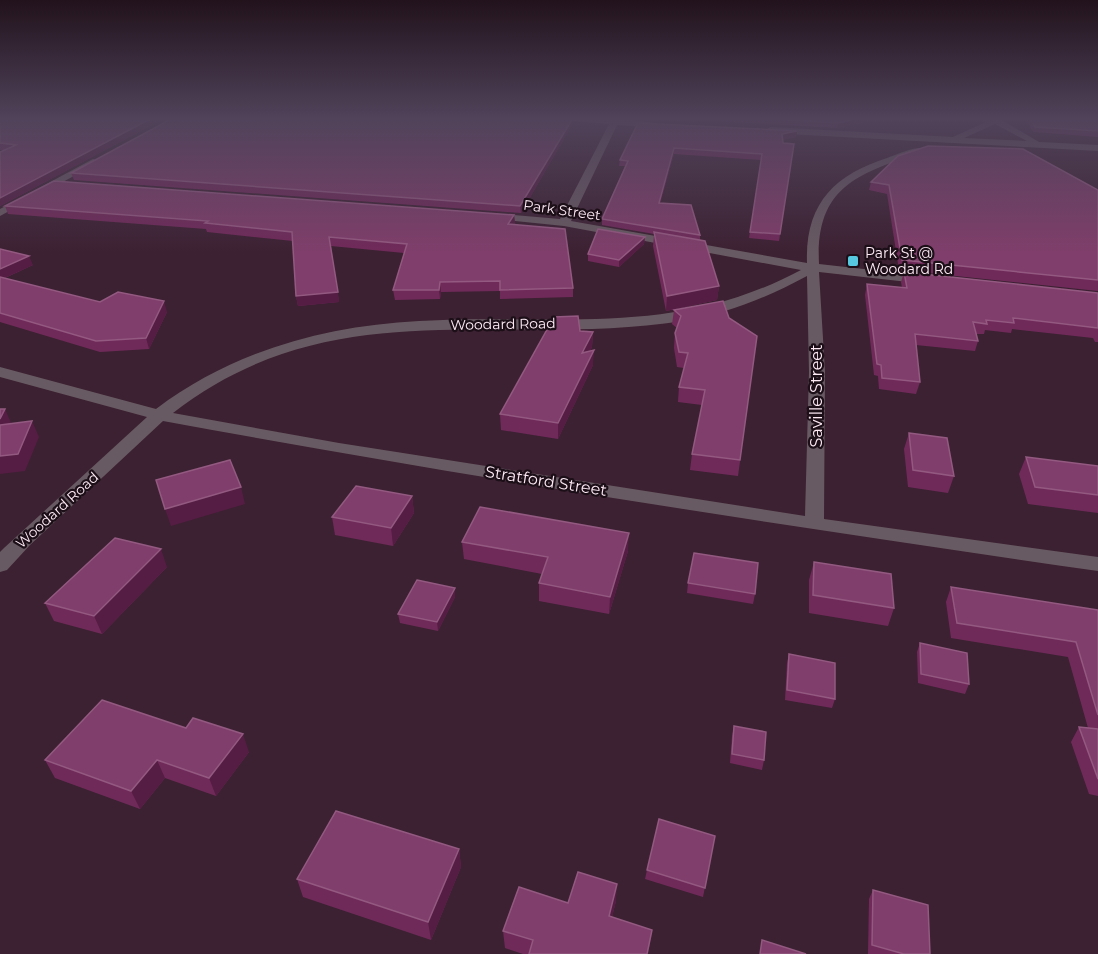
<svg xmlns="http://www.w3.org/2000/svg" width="1098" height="954" viewBox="0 0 1098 954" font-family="Montserrat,sans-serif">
<rect width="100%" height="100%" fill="#3c2132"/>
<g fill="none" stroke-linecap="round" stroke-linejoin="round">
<g fill="#685a62" fill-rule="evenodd">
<path d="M540,118H620L666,125L662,128L617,125L571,221L807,263C805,204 834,175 887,158C898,154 912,147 923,148V152C859,173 815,186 819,264L926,276L932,280L926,284L819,272L825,372L824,519L1098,557V571C785,526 473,478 163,421L30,545L7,570L0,572V552L4,548L147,417L0,377V367L156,409C233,351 324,326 419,321C558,313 671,339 801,270L564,226L487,218L485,216L491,213L560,219L609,124ZM807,276L809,372L805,516L339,443L173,413C334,288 502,349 683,321C727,314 768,297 807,276Z"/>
<path d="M980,118H998L1039,142L1098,145V151L770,133L766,130L770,127L953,137L986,122ZM995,124L1027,141L964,138Z"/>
<polygon points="93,159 96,160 96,164 0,216 0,209"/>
</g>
</g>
<g fill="#702a5a">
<polygon points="0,118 165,118 0,206 0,152 4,150 0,150"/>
<polygon points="173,118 573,118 573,123 521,213 74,180 71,173"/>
<polygon points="665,118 883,118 837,128"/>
<polygon points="1025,118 1098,118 1098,137 1033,132"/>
<polygon points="638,123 797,131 796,137 782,140 783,143 794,144 779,241 749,238 761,160 674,154 660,203 700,235 700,240 719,286 717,300 666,311 653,246 654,234 602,225 602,219 625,166 619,166 620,160"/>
<polygon points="871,182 1098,190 1098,291 899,270 887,194 869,190"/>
<polygon points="5,206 514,215 515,223 513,225 573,288 573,297 500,299 500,291 441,292 440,299 395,300 393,290 404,253 331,246 339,302 298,306 296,296 293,241 207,232 206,229 8,214"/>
<polygon points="645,237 644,244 619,267 588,261 588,254"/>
<polygon points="0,249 33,265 5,278 100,302 167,312 149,349 100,352 0,322"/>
<polygon points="904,272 1098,293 1098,342 1095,342 1093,338 1012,329 1011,333 985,330 984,334 976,334 978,341 975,351 916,345 920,382 916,394 879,389 878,376 874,375 865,295 867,284 902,288 901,282"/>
<polygon points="674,310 729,318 757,336 738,476 690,470 692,454 702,405 678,402 679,387 684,368 677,367 674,348 675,333 677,328 672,324"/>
<polygon points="580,331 593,332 592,347 590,351 593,365 558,439 501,430 500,414"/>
<polygon points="909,433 954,476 948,493 908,487 904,449"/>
<polygon points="1026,457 1098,466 1098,513 1028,504 1019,474"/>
<polygon points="412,496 414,513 393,546 335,535 332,517"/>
<polygon points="462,542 628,551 609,614 539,601 539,583 542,574 464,559"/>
<polygon points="814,562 894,608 888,626 809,613 809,580"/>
<polygon points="167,567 102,634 54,621 45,603"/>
<polygon points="688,583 755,594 753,604 687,593"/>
<polygon points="951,587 1098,610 1098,796 1089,794 1071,742 1079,727 1088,728 1068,657 951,638 946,602"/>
<polygon points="455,588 455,597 438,631 400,623 398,614"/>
<polygon points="920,643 969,684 965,694 918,683 917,652"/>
<polygon points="789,654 835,699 832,708 785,700 787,663"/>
<polygon points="734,726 764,760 762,770 730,763 732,736"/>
<polygon points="249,752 216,796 165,778 140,809 55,778 45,760"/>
<polygon points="715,836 703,897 645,879 647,870"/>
<polygon points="459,849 461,867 431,940 303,897 297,879"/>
<polygon points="873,890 930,954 868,954 869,899"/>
<polygon points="616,901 612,917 652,930 648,954 523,954 505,948 503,931 568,903"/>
</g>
<g fill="#551d43">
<polygon points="152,118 165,118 0,206 0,198"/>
<polygon points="573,118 573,123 521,213 520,206"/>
<polygon points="859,118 883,118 837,128 838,123"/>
<polygon points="797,131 796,137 781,140 782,134"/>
<polygon points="674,148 674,154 659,209 659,203"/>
<polygon points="514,215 515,223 508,233 508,224"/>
<polygon points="645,237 644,244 619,267 619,260"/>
<polygon points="29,256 33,265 0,280 0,269"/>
<polygon points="440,282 441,292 440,299 439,290"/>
<polygon points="719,286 717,300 666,311 667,296"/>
<polygon points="338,292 339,302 298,306 296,296"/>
<polygon points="164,301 167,312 149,349 146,338"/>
<polygon points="593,332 592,347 582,368 582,353"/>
<polygon points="594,350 593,365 558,439 558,423"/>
<polygon points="5,409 12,425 0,431 0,419"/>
<polygon points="32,421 39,437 25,471 0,474 0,456"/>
<polygon points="241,487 245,504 171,526 165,509"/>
<polygon points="412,496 414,513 393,546 391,528"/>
<polygon points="629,533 628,551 609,614 610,597"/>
<polygon points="161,549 167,567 102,634 94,616"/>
<polygon points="455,588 455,597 438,631 437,622"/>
<polygon points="243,734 249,752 216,796 209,778"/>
<polygon points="157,760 165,778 140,809 131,791"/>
<polygon points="459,849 461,867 431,940 428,922"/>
<polygon points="617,884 616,901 608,934 609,916"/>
<polygon points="652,930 648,954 647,954"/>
</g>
<g fill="#7f3e6b" stroke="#935980" stroke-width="1.5">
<polygon points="0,118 152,118 0,198 0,152 16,145 0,143"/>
<polygon points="173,118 573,118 520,206 71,173"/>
<polygon points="758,118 859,118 838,123"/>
<polygon points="1030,118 1098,118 1098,131 1035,127"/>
<polygon points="638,123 797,131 782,134 783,143 794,144 780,234 750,232 762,154 674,148 659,203 691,205 700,235 602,219 628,161 620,160"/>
<polygon points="928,146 1023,149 1098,190 1098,280 902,260 889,185 871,182 898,156"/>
<polygon points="54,181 514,215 508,224 565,229 573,288 500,290 500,281 440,282 439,290 393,290 407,244 329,237 338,292 296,296 292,232 205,223 208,221 5,206"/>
<polygon points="598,229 645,237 619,260 588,254"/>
<polygon points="654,232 705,241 719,286 667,296"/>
<polygon points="0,249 29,256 0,269"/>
<polygon points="904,272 1098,293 1098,328 1013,318 1014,323 986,320 987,324 973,322 978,341 915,334 920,382 882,378 881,365 877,364 867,284 907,288"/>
<polygon points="0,277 100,302 118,292 164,301 146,338 96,341 0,313"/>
<polygon points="723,301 729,318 757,336 740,460 692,454 705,390 679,387 688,353 679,352 675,333 681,316 674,310"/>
<polygon points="578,316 580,331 593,332 582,353 594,350 558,423 500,414 554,317"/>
<polygon points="0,409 5,409 0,419"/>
<polygon points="32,421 18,454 0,456 0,425"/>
<polygon points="909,433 947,438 954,476 913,470"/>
<polygon points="1026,457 1098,466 1098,495 1035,487"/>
<polygon points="230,460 241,487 165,509 156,480"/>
<polygon points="356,486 412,496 391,528 332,517"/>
<polygon points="480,507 629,533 610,597 539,583 548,557 462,542"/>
<polygon points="115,538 161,549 94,616 45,603"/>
<polygon points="694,553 758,563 755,594 688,583"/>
<polygon points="814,562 891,574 894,608 813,595"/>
<polygon points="417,580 455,588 437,622 398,614"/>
<polygon points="951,587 1098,610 1098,715 1076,642 957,623"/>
<polygon points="920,643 967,653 969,684 921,674"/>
<polygon points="789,654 835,663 835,699 787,690"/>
<polygon points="102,700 186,728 193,718 243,734 209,778 157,760 131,791 45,760"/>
<polygon points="734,726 766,732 764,760 732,754"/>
<polygon points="1079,727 1098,729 1098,779"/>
<polygon points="336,811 459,849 428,922 297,879"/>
<polygon points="659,819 715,836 705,888 647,870"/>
<polygon points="578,872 617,884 609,916 652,930 647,954 529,954 533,940 503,931 519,887 568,903"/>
<polygon points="873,890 928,905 930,954 904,954 872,945"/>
<polygon points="762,940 806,954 760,954"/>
</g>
<linearGradient id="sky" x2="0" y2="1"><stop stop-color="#21121c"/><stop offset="0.47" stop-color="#50435a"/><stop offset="1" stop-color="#50435a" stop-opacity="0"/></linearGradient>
<rect width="1098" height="252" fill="url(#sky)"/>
<rect fill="#56c9e1" stroke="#1c0f17" stroke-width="2" x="847" y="255" width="12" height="12" rx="3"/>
<g text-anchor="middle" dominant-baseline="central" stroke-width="4.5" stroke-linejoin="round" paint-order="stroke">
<g font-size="14" fill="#feebf6" stroke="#1c0f17">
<text transform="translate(562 210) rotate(8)">Park Street</text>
<text transform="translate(503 324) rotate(-1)">Woodard Road</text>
<text transform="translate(57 510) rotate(-42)">Woodard Road</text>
</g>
<g font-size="14" fill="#feebf6" stroke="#1c0f17" text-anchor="start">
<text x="865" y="253">Park St @<tspan x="865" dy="16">Woodard Rd</tspan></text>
</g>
<g font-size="16" fill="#feebf6" stroke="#1c0f17">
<text transform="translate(816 396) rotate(-90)">Saville Street</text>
<text transform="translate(546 481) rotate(9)">Stratford Street</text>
</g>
</g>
</svg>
